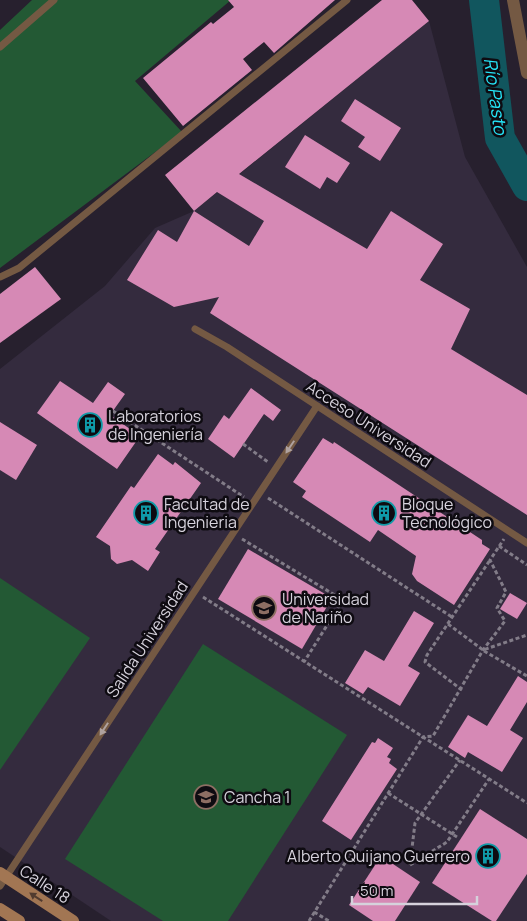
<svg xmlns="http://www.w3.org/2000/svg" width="527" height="921" viewBox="0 0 527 921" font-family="Manrope,sans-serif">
<rect width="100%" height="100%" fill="#27202e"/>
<polygon fill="#342b3e" points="429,21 465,157 527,267 527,921 111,921 0,847 0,369 105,286 155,228 194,211"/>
<g fill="#235934">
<polygon points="32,0 231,0 135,81 182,132 0,268 0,30"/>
<polygon points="0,578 90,638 0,770"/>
<polygon points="203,644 347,735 228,921 163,921 65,859"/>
</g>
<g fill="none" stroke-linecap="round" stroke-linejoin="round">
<polyline stroke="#11565e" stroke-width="30" points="484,0 500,138 527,186"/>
</g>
<g fill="#d689b5" fill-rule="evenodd">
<polygon points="228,0 335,0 274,53 264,42 243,59 252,70 183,126 143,78 211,22 213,24 234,7"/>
<path d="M382,0H412L429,21L239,174L367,249L391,211L443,244L420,280L470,309L451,349L527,395V515L210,313L219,297L174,307L127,280L158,230L177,242L194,211L165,175ZM217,192L264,221L249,246L194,211Z"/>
<polygon points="355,99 401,128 380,161 358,147 365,137 341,121"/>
<polygon points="305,135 350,163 337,183 327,177 320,189 285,167"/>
<polygon points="35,267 61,299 0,343 0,294"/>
<polygon points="60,381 93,403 108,382 125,394 110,415 140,436 117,469 37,413"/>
<polygon points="251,388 281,410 273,421 264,414 234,458 208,439 224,415 229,419"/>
<polygon points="0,422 37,445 16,480 0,470"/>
<polygon points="323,438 333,444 334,442 482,540 482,544 490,549 454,605 417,581 412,574 416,556 378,530 370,542 302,497 306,491 293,482"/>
<polygon points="158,454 173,465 175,462 201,483 155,549 160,552 148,571 132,560 117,564 111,559 110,546 96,537 131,486 134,488"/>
<polygon points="248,549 332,598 302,649 218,599"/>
<polygon points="510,593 527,603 517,619 500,609"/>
<polygon points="414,611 434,623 408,666 420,673 400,706 368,687 363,694 345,683 365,650 384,661"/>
<polygon points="518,676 527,682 527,702 510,730 523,738 502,772 468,752 465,758 448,747 468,715 487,726"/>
<polygon points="378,738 393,748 387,757 391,759 389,763 397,769 351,840 322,821 372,742 375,743"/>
<polygon points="480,809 527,839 527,874 496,921 492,921 432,883"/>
<polygon points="381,856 420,882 395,921 373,921 349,905"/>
</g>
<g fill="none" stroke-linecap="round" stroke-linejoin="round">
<g stroke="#827c88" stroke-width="3" stroke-dasharray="4 2.5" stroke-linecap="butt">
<polyline points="113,411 244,497"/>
<polyline points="243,444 268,462"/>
<polyline points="268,498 452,617"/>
<polyline points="242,539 343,600 304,662"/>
<polyline points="499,546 527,565"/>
<polyline points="203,597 527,803"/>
<polyline points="448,624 483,650 527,635"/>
<polyline points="484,651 527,676"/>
<polyline points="462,690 425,662 427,655 490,560"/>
<polyline points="388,793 457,837"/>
<polyline points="410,865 415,823 460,760"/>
<polyline points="410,865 447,842 489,779"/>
<polyline points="314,912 329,921"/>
<polyline points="309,921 423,737 433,736 483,650 505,621 497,608 506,592 490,560 504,539"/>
</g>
<g stroke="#745943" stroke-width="7">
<polyline points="0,47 54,0"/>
<polyline points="0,277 19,268 347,0"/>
<polyline points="195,329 227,347 527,543"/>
<polyline points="0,886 317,406"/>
</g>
<polyline stroke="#745943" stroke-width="12" points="513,0 527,73"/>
<g stroke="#a27653" stroke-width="12">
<polyline points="0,873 73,921"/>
<polyline points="0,909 19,921"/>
</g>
</g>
<defs><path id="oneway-solid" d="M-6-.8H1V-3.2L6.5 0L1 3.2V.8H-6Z" transform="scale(1.25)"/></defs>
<g fill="#afa29f">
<use href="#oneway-solid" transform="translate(290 447) rotate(124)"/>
<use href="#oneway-solid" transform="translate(104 729) rotate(123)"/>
</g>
<use fill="#513b2f" href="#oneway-solid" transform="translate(36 897) rotate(-147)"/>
<defs>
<g id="building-ring" transform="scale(1.25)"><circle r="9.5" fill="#0e0b11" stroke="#0f9aa8" stroke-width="1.5"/><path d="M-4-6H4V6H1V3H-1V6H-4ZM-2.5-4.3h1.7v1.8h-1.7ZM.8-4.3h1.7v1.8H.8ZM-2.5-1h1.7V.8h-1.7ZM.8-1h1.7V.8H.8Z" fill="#0f9aa8"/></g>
<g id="university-ring" transform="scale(1.25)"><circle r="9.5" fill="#0e0b11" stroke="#8d6e63" stroke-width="1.5"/><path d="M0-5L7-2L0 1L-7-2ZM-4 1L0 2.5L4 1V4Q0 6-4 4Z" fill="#8d6e63"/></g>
</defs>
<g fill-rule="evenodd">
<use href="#building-ring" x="90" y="425"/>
<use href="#building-ring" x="146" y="513"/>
<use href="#building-ring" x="384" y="513"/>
<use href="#university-ring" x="264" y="608"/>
<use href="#university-ring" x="206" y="797"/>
<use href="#building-ring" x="488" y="856"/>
</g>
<g text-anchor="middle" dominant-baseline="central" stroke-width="5" stroke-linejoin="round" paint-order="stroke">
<g font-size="16" fill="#d6d2dc" stroke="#0e0b11" text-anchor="start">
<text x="108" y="416">Laboratorios<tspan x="108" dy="18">de Ingeniería</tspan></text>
<text x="164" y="504">Facultad de<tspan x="164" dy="18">Ingenieria</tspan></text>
<text x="402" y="504">Bloque<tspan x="402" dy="18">Tecnológico</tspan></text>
<text x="282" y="599">Universidad<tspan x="282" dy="18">de Nariño</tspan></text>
<text x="224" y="797">Cancha 1</text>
<text x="470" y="856" text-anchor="end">Alberto Quijano Guerrero</text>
</g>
<g font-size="16" fill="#d6d2dc" stroke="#0e0b11">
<text transform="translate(369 424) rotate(33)">Acceso Universidad</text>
<text transform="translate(147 639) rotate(-57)">Salida Universidad</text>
<text transform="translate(45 884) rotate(33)">Calle 18</text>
</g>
<g font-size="18" font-style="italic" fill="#25e5f8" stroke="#0e0b11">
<text transform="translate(496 96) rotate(82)">Río Pasto</text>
</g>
</g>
<path d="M352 896v8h125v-8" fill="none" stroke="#d6d2dc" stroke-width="2.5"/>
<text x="360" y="896" font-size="15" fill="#d6d2dc" stroke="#0e0b11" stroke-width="4" paint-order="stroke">50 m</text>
</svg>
